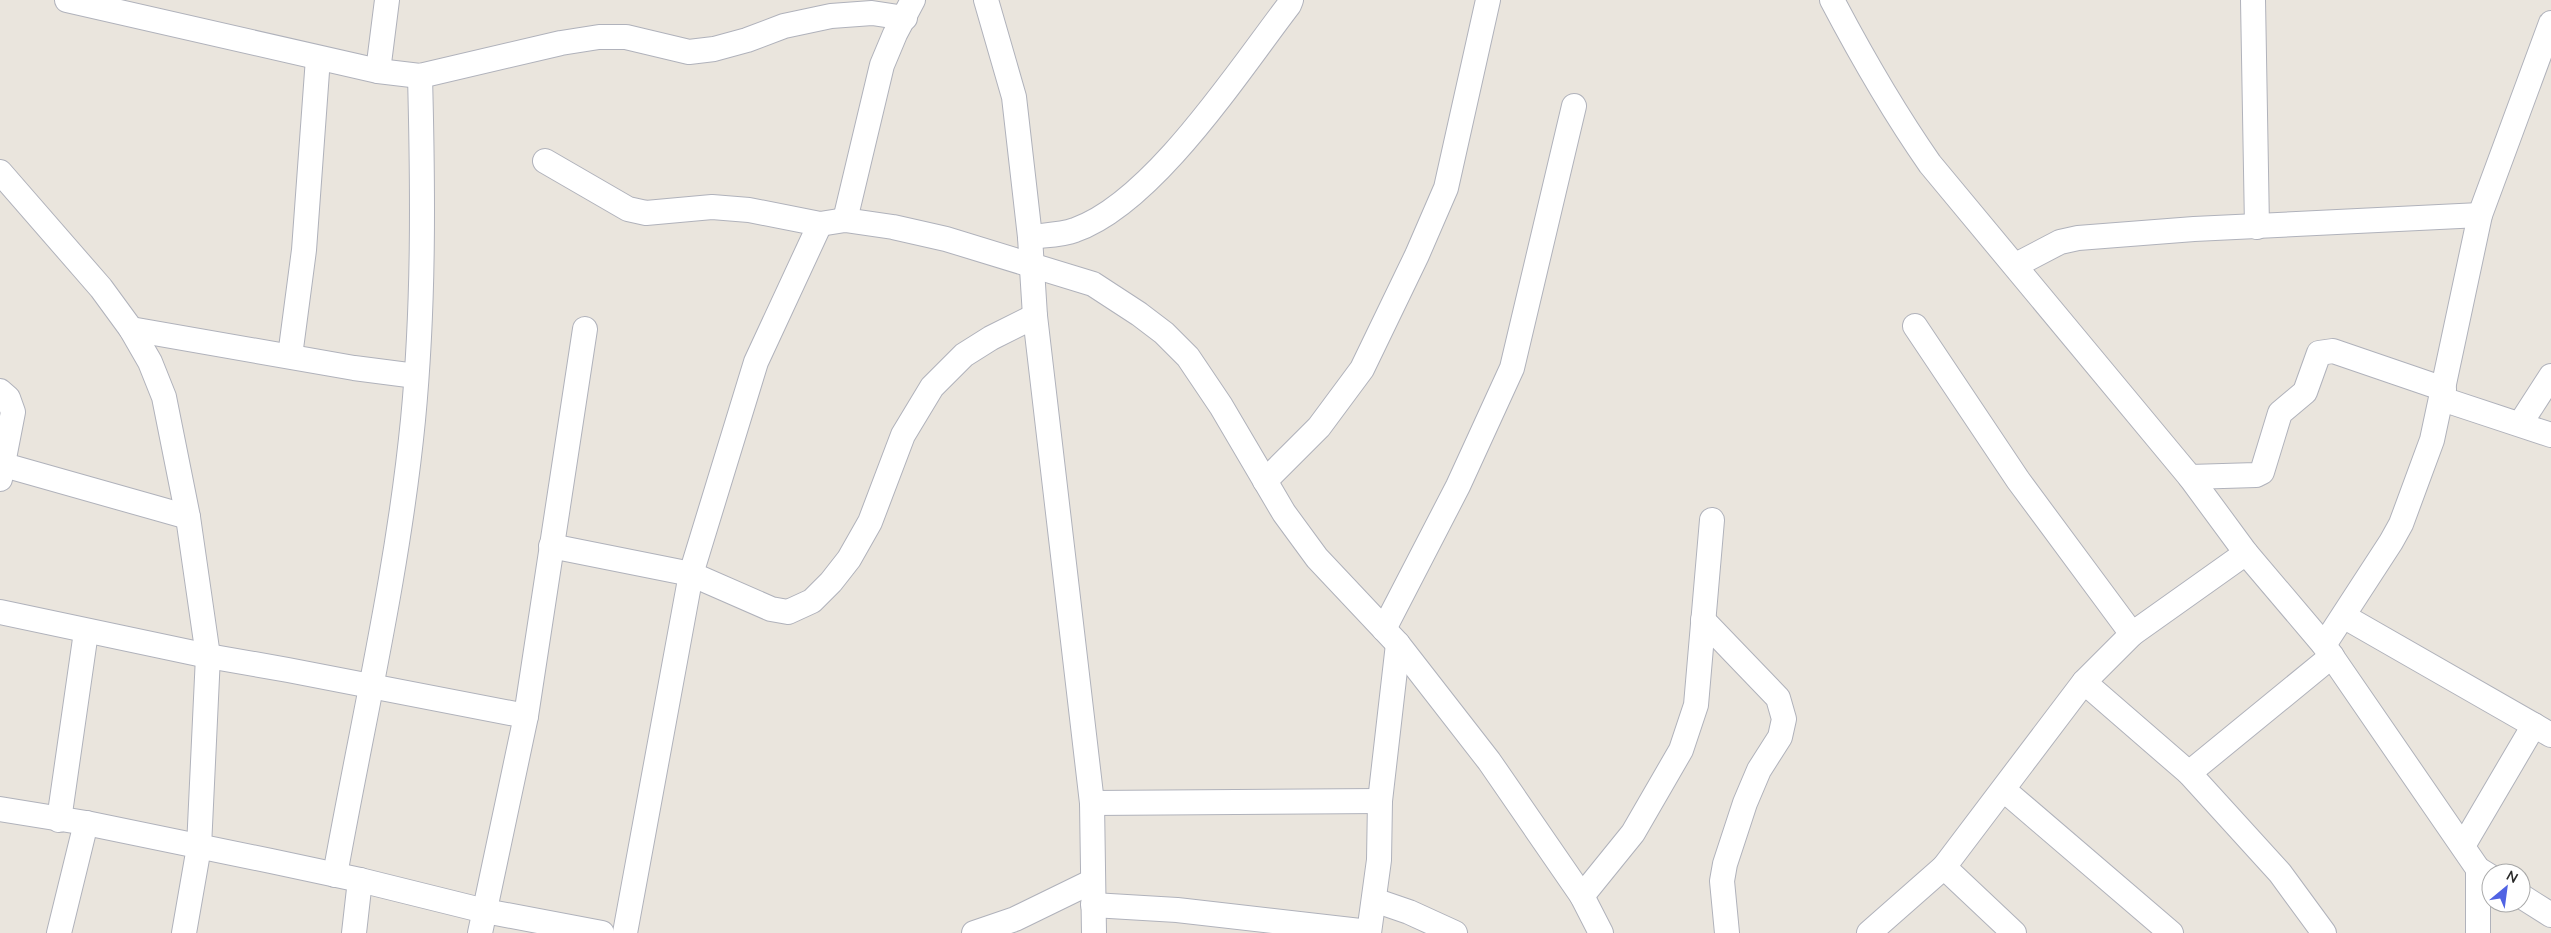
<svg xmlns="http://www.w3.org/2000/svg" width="2551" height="933" viewBox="0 0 2551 933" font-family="Mulish,sans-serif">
<rect width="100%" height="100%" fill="#eae5dd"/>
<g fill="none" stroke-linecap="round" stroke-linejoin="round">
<g stroke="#b0b2bb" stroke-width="26">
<g id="minor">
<polyline points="67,0 378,71 420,76 561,43 599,37 626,37 689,52 714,49 747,40 784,26 831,16 872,13 905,18"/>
<polyline points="986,0 1014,97 1030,237 1035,316 1092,803 1094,933"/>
<path d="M1832,0C1862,57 1893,111 1930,164L2190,477L2246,553L2324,645L2478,869L2491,877"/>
<polyline points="2253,0 2257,227"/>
<polyline points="378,71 387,0"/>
<polyline points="545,161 628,209 646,213 712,207 749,210 820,224 845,220 893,227 946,239 1093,284 1139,314 1164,333 1188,357 1221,406 1284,513 1317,558 1398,644 1489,761 1582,896 1601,933"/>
<polyline points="0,172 101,288 131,329 150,362 164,397 188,517 208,656 199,847 184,933"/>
<polyline points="845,220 882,65 895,34 913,0"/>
<path d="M1030,237C1045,235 1062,235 1075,230C1153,203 1239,70 1289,5L1291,0"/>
<polyline points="2016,265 2060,242 2078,238 2194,229 2480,215"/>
<polyline points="1915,326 2018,480 2132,634"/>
<polyline points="131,329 354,368 416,376"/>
<polyline points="290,356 304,250 318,58"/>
<polyline points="0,391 8,398 13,412 0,479"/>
<polyline points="2442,399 2551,435"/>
<polyline points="2520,424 2551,376"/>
<polyline points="4,465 188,517"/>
<polyline points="2190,477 2256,475 2262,472 2280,413 2305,392 2319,353 2333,351 2444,389"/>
<polyline points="1265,481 1319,427 1362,369 1417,255 1446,188 1488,0"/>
<polyline points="551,546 691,574 771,609 788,612 812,601 831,582 849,559 870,522 903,435 932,387 964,355 991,338 1035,316"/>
<polyline points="0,612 208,656 288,670 526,716"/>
<polyline points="2345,617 2551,735"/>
<polyline points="1703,620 1778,698 1784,719 1780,737 1759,770 1745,803 1725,864 1722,881 1727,933"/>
<polyline points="1384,629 1458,486 1512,368 1574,106"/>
<polyline points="2324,645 2391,542 2401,524 2432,440 2480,215 2551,23"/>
<polyline points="2084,682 2189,773 2280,873 2324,933"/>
<polyline points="2189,773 2332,656"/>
<polyline points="2004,790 2171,933"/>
<polyline points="1092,803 1380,801"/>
<polyline points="0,809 86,823 271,861 360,880 485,911 602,933"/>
<polyline points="59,820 86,632"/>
<polyline points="2463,846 2534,725"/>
<polyline points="1944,867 2014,933"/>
<path d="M335,875C362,724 398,573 413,420C424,306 423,191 420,76"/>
<polyline points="1582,896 1633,833 1681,750 1696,705 1712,520"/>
<polyline points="2521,896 2551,915"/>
<polyline points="1374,900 1409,912 1455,933"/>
<polyline points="1093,905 1177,910 1369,932"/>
<polyline points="59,933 86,823"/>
<polyline points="354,933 360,880"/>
<polyline points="480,933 526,716 585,329"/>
<polyline points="625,933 691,574 756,362 820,224"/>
<polyline points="974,933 1015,919 1093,881"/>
<polyline points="1369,933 1379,860 1380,801 1398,644"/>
<polyline points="1869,933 1944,867 2084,682 2132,634 2246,553"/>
<polyline points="2478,933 2478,869"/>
</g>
</g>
<use href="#minor" stroke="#fff" stroke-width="24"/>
</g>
<g transform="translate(2506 888) rotate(29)"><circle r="24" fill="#ffffff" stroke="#a9a9a9"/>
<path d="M0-4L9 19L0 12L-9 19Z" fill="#5063e3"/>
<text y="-8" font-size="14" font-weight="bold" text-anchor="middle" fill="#292929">N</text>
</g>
</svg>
